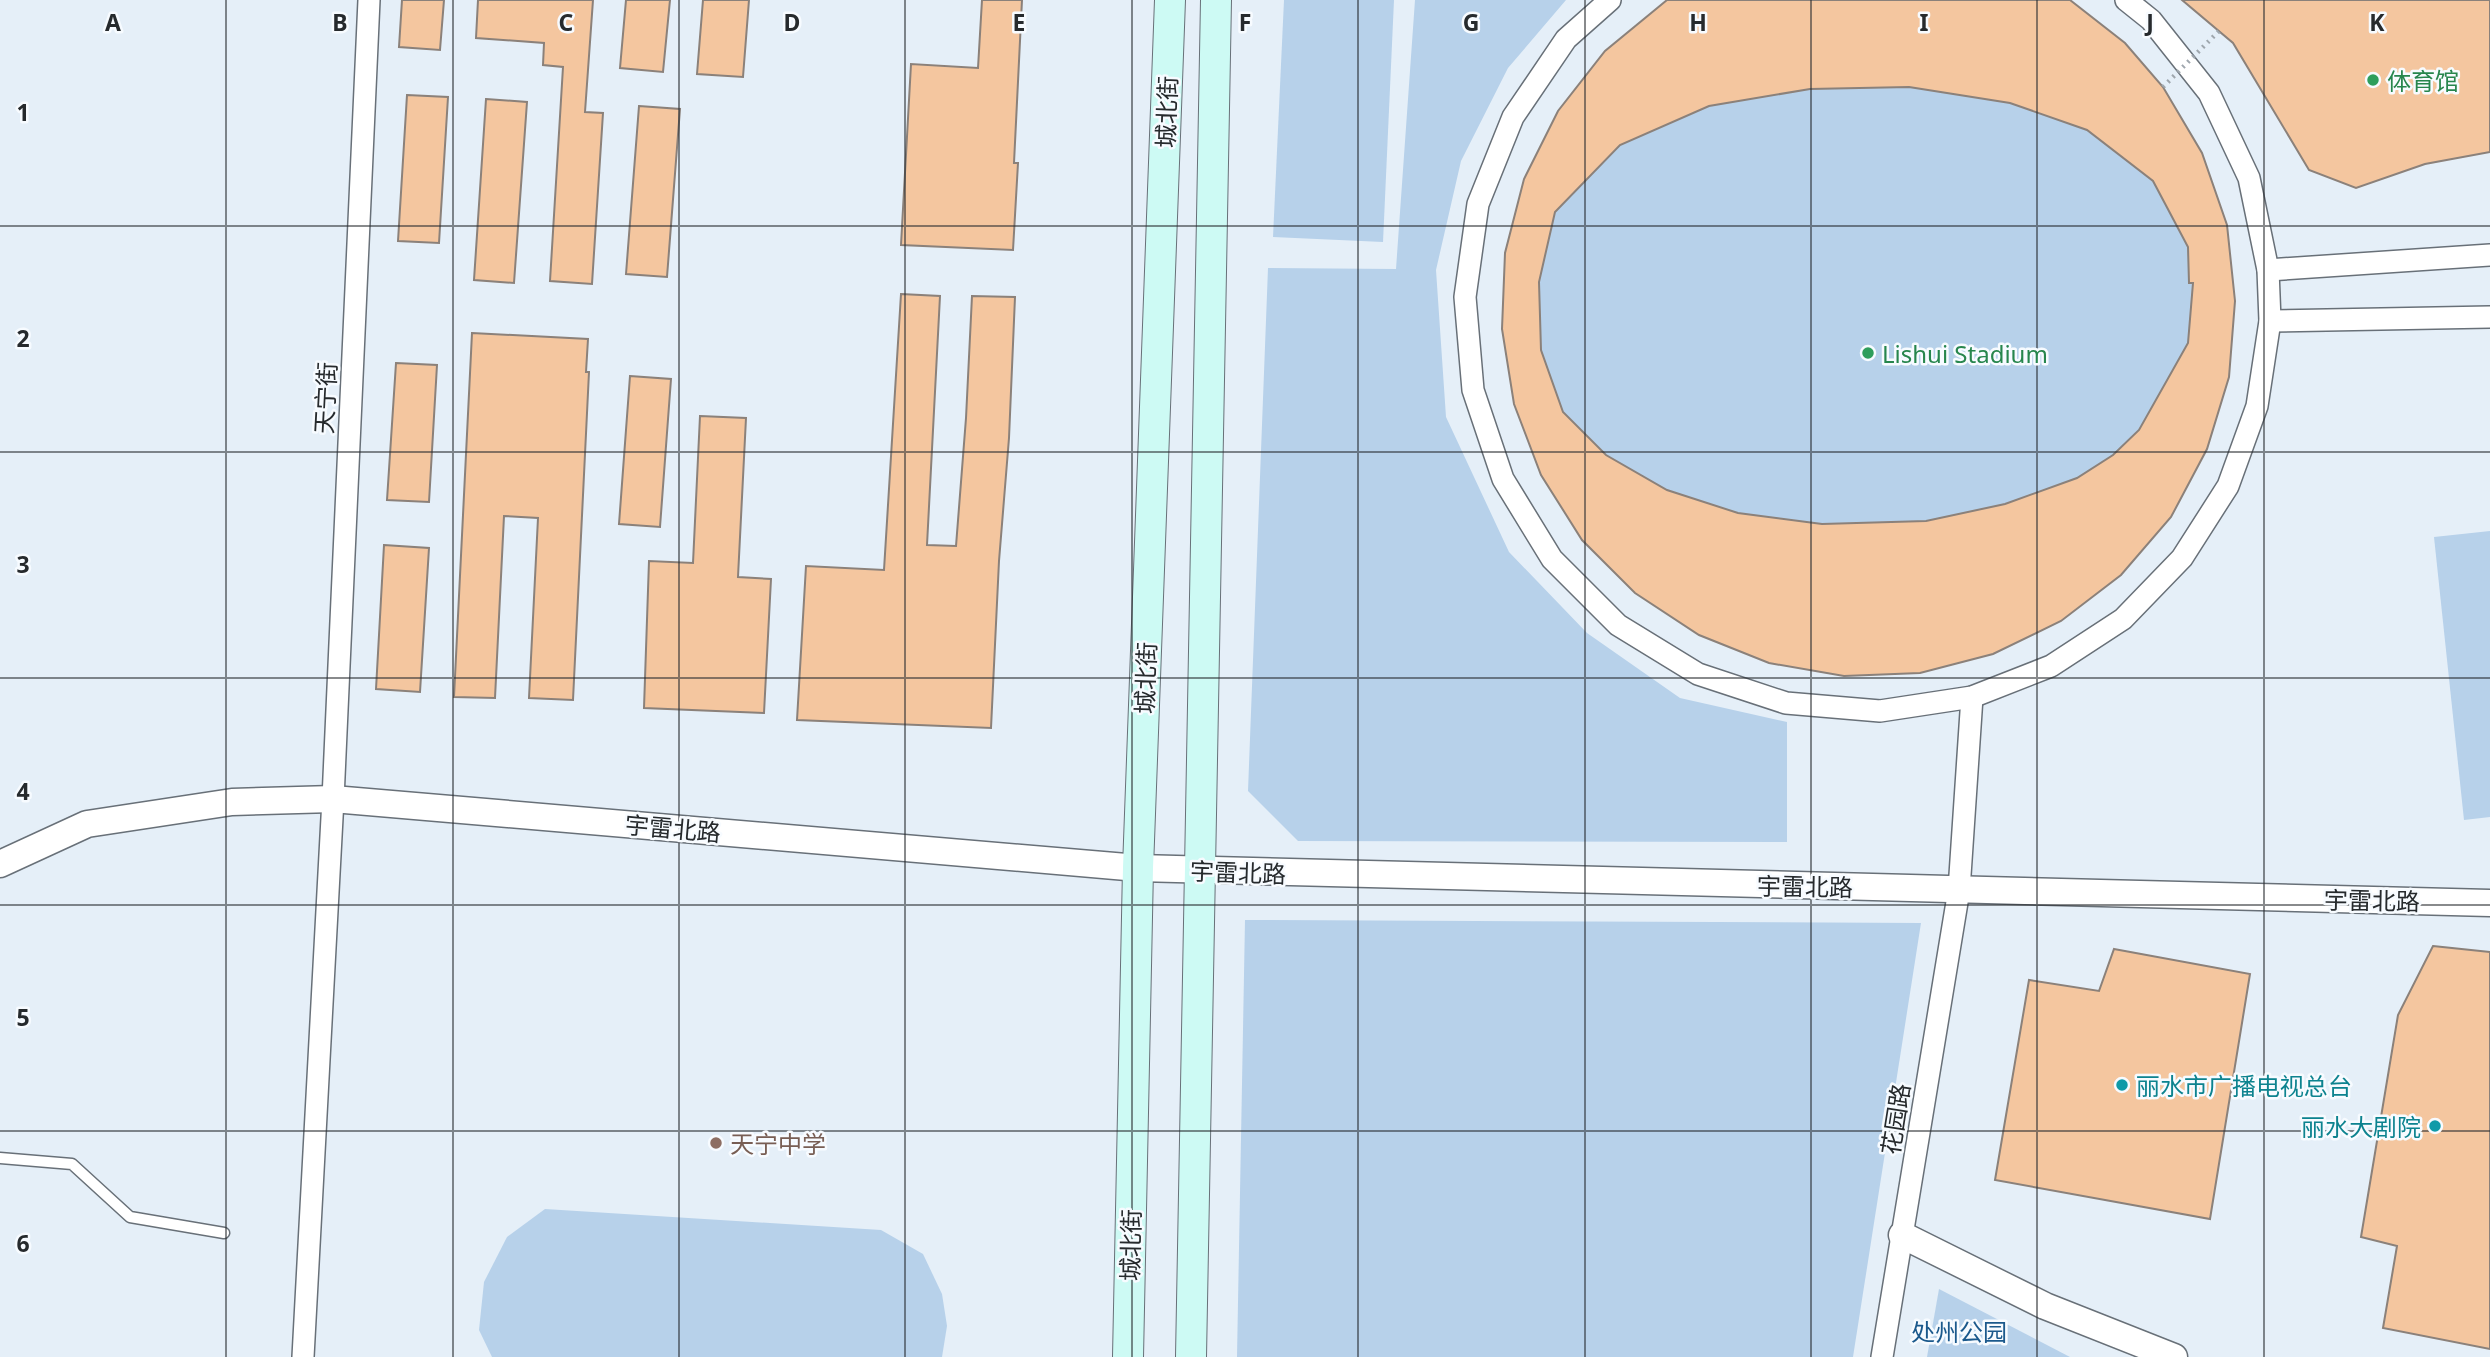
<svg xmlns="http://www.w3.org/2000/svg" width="2490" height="1357" viewBox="0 0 2490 1357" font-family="'Noto Sans','Noto Sans SC',sans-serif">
<rect width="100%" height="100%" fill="#e5eff8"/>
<g fill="#b7d1ea">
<polygon points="1284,0 1394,0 1383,242 1273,237"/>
<polygon points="1415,0 1566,0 1508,68 1461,161 1436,270 1446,417 1509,552 1587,633 1680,698 1787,722 1787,842 1298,841 1248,791 1268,268 1396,269"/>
<polygon points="1667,0 2070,0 2125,43 2163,87 2202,153 2227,225 2235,301 2229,377 2207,449 2171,517 2121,575 2061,621 1993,654 1920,673 1844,676 1769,663 1699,635 1635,593 1582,540 1541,475 1514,404 1502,329 1505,253 1605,51"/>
<polygon points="2490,531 2490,817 2464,820 2434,537"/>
<polygon points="1245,920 1921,923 1853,1357 1237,1357"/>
<polygon points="545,1209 881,1230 923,1254 942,1294 947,1326 942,1357 492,1357 479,1330 484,1282 507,1237"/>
<polygon points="1939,1289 2070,1357 1927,1357"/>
</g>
<g fill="#f4c69f" stroke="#8b817a" stroke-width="2" fill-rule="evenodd">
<polygon points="402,0 444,0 440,50 399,47"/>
<polygon points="478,0 593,0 585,112 603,113 592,284 550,281 563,67 543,65 544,43 476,38"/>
<polygon points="626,0 670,0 663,72 620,68"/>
<polygon points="703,0 749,0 743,77 697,74"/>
<polygon points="982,0 1022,0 1014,163 1018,163 1013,250 901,245 911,64 978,68"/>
<path d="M1667,0H2070L2125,43L2163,87L2202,153L2227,225L2235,301L2229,377L2207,449L2171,517L2121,575L2061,621L1993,654L1920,673L1844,676L1769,663L1699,635L1635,593L1582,540L1541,475L1514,404L1502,329L1505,253L1524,179L1558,111L1605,51ZM1909,87L2010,103L2087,130L2153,181L2188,247L2189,283H2193L2188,343L2139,430L2113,455L2077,478L2005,504L1926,521L1822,524L1738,513L1667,490L1606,455L1563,412L1541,350L1539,282L1555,212L1620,145L1709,106L1810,89Z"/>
<polygon points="2182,0 2490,0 2490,152 2425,164 2356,188 2309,170 2233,43"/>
<polygon points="407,95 448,97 439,243 398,241"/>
<polygon points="486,99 527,102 514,283 474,280"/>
<polygon points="639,106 680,109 667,277 626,274"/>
<polygon points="901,294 940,296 927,545 956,546 966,418 972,296 1015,297 1009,438 999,561 991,728 797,720 806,566 884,570"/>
<polygon points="472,333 588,339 586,372 589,372 573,700 529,698 538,518 504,516 495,698 454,697"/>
<polygon points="396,363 437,365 429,502 387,500"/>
<polygon points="630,376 671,379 660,527 619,524"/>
<polygon points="700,416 746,418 738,577 771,579 764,713 644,708 649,561 693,563"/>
<polygon points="384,545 429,548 420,692 376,689"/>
<polygon points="2433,946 2490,952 2490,1349 2383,1328 2397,1246 2361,1237 2398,1015"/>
<polygon points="2114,949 2250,974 2210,1219 1995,1180 2029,980 2099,991"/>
</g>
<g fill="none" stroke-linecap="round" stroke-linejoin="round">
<g stroke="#687078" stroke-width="13">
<polyline id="service" points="0,1158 72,1164 130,1217 224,1233"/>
</g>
<g stroke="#687078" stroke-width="24">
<g id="minor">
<polyline points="1610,0 1566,39 1513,117 1478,204 1465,297 1473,390 1503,479 1552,559 1618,625 1698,674 1786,703 1880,711 1972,697 2051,666 2123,619 2182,558 2228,486 2257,406 2270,321 2268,270 2249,178 2209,93 2151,20 2126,0"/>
<polyline points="2268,270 2490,255"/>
<polyline points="2270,321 2490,317"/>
<polyline points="303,1357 333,799 369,0"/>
<polyline points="1882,1357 1959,890 1972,697"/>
</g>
</g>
<g stroke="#687078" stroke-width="29">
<g id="tertiary">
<polyline points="0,864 87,824 232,802 333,799 1138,868 2490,903"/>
<polyline points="1902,1235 2045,1306 2174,1357"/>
</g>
</g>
<g stroke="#687078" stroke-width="32">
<g id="secondary">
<polyline points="1128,1357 1138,868 1170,0"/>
<polyline points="1191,1357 1216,0"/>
</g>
</g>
<use href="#service" stroke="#fff" stroke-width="10"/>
<use href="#minor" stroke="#fff" stroke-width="21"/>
<use href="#tertiary" stroke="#fff" stroke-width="26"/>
<use href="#secondary" stroke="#cdfaf4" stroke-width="30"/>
<polyline stroke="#9fa7ae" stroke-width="4.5" stroke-dasharray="2 5" stroke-linecap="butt" points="2163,87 2219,31"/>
</g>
<path fill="none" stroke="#262a2d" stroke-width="2" stroke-opacity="0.55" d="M226,0V1357M453,0V1357M679,0V1357M905,0V1357M1132,0V1357M1358,0V1357M1585,0V1357M1811,0V1357M2037,0V1357M2264,0V1357M0,226H2490M0,452H2490M0,678H2490M0,905H2490M0,1131H2490"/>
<g fill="#2e9e5b" stroke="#f7fbff" stroke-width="2.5">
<circle cx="2373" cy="80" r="7"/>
<circle cx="1868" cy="353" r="7"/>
</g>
<g fill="#0f9aa8" stroke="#f7fbff" stroke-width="2.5">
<circle cx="2122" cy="1085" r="7"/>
<circle cx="2435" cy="1126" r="7"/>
</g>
<circle fill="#8d6e63" stroke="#f7fbff" stroke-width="2.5" cx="716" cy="1143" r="7"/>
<g text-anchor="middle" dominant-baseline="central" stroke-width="5" stroke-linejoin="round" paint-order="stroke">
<g font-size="24" fill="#27864d" stroke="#f7fbff" text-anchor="start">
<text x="2387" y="80">体育馆</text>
<text x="1882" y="353">Lishui Stadium</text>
</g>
<g font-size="24" fill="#262a2d" stroke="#f7fbff">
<text transform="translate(1166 112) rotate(-88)">城北街</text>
<text transform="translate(325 398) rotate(-87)">天宁街</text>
<text transform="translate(1145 678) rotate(-88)">城北街</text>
<text transform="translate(673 828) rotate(5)">宇雷北路</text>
<text transform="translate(1238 872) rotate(2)">宇雷北路</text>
<text transform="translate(1805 886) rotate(1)">宇雷北路</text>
<text transform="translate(2372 900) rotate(1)">宇雷北路</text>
<text transform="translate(1895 1119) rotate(-81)">花园路</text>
<text transform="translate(1130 1245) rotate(-89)">城北街</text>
</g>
<g font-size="24" fill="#0d838f" stroke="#f7fbff" text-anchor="start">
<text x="2136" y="1085">丽水市广播电视总台</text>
<text x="2421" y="1126" text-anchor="end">丽水大剧院</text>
</g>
<g font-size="24" fill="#785e54" stroke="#f7fbff" text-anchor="start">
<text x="730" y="1143">天宁中学</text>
</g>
<g font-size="24" fill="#1b598c" stroke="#f7fbff">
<text x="1959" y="1331">处州公园</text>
</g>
</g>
<g font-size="23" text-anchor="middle" font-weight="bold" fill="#262a2d" stroke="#f7fbff" stroke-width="5" stroke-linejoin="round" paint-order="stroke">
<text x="113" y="31">A</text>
<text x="340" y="31">B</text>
<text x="566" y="31">C</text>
<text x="792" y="31">D</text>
<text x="1019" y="31">E</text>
<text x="1245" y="31">F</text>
<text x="1471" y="31">G</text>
<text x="1698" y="31">H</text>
<text x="1924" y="31">I</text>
<text x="2150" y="31">J</text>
<text x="2377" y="31">K</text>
<text x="23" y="121">1</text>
<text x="23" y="347">2</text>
<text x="23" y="573">3</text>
<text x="23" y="800">4</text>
<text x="23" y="1026">5</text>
<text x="23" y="1252">6</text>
</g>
</svg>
